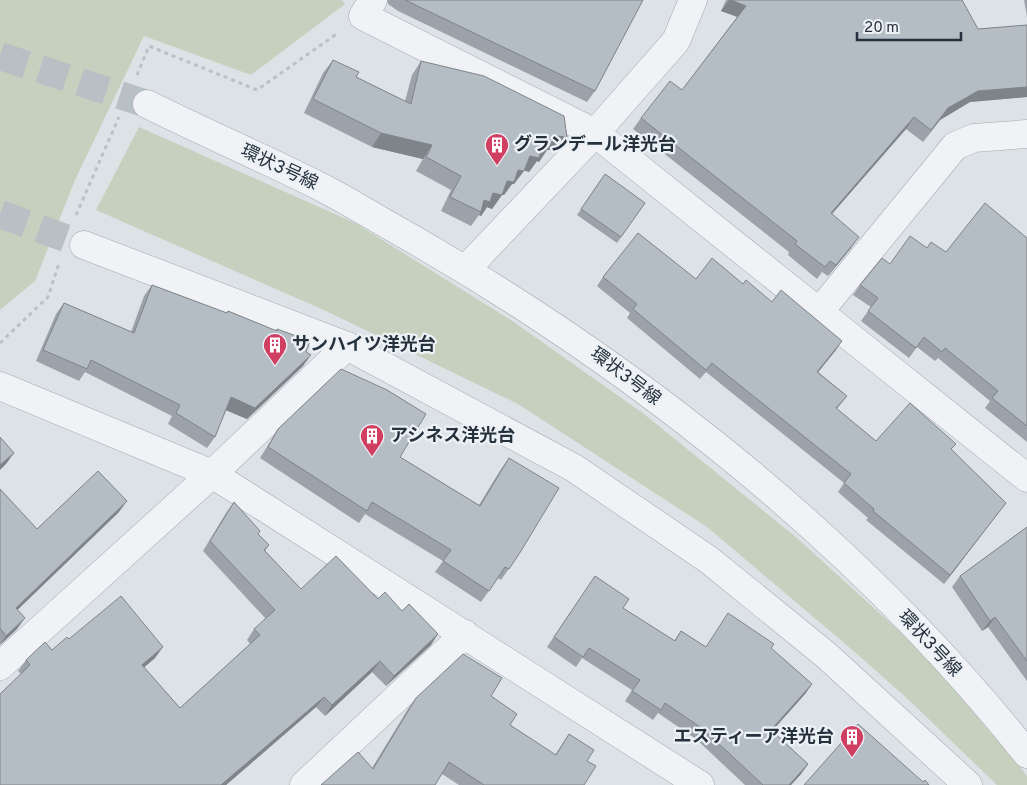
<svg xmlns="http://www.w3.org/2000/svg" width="1027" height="785" viewBox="0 0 1027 785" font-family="Overpass,'Noto Sans JP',sans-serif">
<rect width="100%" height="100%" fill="#dde2e7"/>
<g fill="#c5d1be">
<polygon points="0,0 342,0 345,4 251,75 144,36 75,180 35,281 0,310"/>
<polygon points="139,127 355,223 511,320 644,414 797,538 920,650 1021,768 1027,776 1027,785 997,785 911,702 857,654 707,527 518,404 326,311 96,210"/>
</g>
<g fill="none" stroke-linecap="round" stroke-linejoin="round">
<g stroke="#b8bfc5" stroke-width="28" stroke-dasharray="28 14" stroke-linecap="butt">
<polyline points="0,56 147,104"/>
<polyline points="0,214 84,245"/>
</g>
<g stroke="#a2a9b1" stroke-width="29">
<g id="minor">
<polyline points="373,0 363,16 595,133 819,312 955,146 974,138 1027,134"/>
<polyline points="466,269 595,133 676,41 693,0"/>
<polyline points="819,312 1027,478"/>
<polyline points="347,346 212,474 700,785"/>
<polyline points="0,386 212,474 0,666"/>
<polyline points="304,785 465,634"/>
</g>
</g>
<g stroke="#a2a9b1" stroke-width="29">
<g id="tertiary">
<path d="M147,104C203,132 261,157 317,185C347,200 375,218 404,234C637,367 859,543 1027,754"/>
<polyline points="84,245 347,346 574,468 709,560 826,655 968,785"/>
</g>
</g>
<g stroke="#bbc0c5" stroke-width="3" stroke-dasharray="4 4" stroke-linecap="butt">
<polyline points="137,75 149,46 257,90 338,33"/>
<polyline points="76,215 119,117"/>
<polyline points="0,343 48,297 59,263"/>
</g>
<use href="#minor" stroke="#f0f2f5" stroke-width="28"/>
<use href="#tertiary" stroke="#f0f2f5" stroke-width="28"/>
</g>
<g fill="#9ba2a9">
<polygon points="387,0 643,0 595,91 587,102 398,11 388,4"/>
<polygon points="726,0 962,0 978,29 1027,25 1027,97 970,102 940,120 923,142 906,129 832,214 851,248 828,276 822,272 817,279 788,255 789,252 633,129 641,118 682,90 737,17 721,11"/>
<polygon points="1024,0 1027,0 1027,17"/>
<polygon points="333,60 356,77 405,101 412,75 421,61 567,137 557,150 547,150 539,162 537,161 529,172 524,170 514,184 512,184 504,195 502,195 492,209 487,207 481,216 479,215 471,226 441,211 451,190 416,171 423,159 372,147 304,113 323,73"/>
<polygon points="605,174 645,203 617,243 577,215"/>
<polygon points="1027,238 1027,442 985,408 990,401 938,358 935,361 917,347 909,358 861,321 871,307 853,295 860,285 890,264 927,248 946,252"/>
<polygon points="603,277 696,279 743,284 772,302 836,350 818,372 847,396 837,409 876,441 951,450 1006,503 944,584 866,520 868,518 838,492 844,483 706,372 700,379 627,318 630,313 597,286"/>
<polygon points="152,285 226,313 228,311 276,331 277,329 306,352 303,366 247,419 226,410 215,437 207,448 168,424 172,416 85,372 79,381 36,361 56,314 64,303 131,332 144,296"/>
<polygon points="278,429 400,457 479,505 501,469 509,458 521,551 501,580 498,578 481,602 435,572 443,561 365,514 359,523 260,458"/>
<polygon points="0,489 37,529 119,512 17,610 17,629 0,645"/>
<polygon points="234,502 258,534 269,545 265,551 301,589 378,599 431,645 386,686 372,672 325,716 316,707 226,785 0,785 21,674 18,671 26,660 52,650 69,639 155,658 144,667 180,708 250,644 247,640 254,629 266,619 203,551 226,513"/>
<polygon points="1027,527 1027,681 988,627 982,631 952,587 960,576"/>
<polygon points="595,576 623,608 674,641 681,631 705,647 771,648 812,684 805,694 772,731 808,764 801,774 791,785 745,785 696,739 658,713 653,720 625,701 632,690 582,658 576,667 547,647"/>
<polygon points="491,696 510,725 555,755 569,734 587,761 584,785 459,785 442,774 435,785 372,768 408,709 416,698"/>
</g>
<g fill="#7e8489">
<polygon points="729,0 731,0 746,6 738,17 721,11"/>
<polygon points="1027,87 1027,97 970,102 940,120 923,142 948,108 978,91"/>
<polygon points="914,117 906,129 823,224 831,213"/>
<polygon points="381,133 432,145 423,159 372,147"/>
<polygon points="555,136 567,137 557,150 547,150 539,162 537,161 529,172 520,169 530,156"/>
<polygon points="518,170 524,171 514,184 512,184 504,195 502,195 492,209 487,207 481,216 479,215 481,212 484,200 507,181"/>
<polygon points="859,237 851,248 828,276 836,265"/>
<polygon points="842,341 836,350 811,381 817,372"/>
<polygon points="311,355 303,366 247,419 223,409 231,397"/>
<polygon points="14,453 6,464 0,470 0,465"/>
<polygon points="127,501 119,512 8,619 16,608"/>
<polygon points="1006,503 999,512 944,584 950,575"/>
<polygon points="995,617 988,627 982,631 990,621"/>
<polygon points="25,618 17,629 0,645 6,636"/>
<polygon points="438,634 431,645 386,686 394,676"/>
<polygon points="163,647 155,658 134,676 142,665"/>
<polygon points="380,661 372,672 325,716 332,705"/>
<polygon points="812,684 805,694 764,740 771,730"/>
<polygon points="324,697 316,707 226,785 221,785"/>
<polygon points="808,764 801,774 791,785 789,785"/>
</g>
<g fill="#b4bcc4" stroke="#7e8489">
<polygon points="405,0 643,0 595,91"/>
<polygon points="731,0 962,0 978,29 1027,25 1027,87 978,91 948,108 931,130 914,117 831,213 859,237 836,265 830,261 825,267 795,244 797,241 641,118 670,81 682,90 746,6"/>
<polygon points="333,60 359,72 356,77 411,104 421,61 484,76 564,116 567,137 555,136 549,148 542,146 539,158 530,156 524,171 518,170 514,182 507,181 502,195 493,193 490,202 484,200 481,212 450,197 461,176 426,157 432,145 381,133 313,99"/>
<polygon points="605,174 645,203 621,237 581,209"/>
<polygon points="985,203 1027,238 1027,426 992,398 998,391 945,348 942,352 924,337 916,348 868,311 878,298 860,285 882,258 890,264 910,236 927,248 931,242 946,252"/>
<polygon points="638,233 696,279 712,258 743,284 746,280 772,302 781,290 842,341 817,372 847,396 836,408 876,441 910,403 956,444 951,449 1006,503 950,575 873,511 874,509 844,483 851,474 712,363 706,370 633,309 637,304 603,277"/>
<polygon points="152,285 227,313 228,311 277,331 277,329 310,341 306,352 311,355 255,408 231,397 215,437 176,413 180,405 91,360 87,369 43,350 64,303 134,333"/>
<polygon points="341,369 387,390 426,414 400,457 480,506 509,458 559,488 521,551 509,569 505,567 489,591 443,561 451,550 372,502 367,511 268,447 278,429"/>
<polygon points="0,437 14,453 0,465"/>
<polygon points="98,471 127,501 16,608 25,618 6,636 0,628 0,489 37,529"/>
<polygon points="234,502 260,531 258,534 269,545 264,550 301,589 336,556 378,599 385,592 402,611 409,604 438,634 394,676 380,661 332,705 324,697 221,785 0,785 0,694 30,665 26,660 45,642 52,650 67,637 69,639 121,596 163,647 142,665 180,708 260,635 254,629 275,610 210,541"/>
<polygon points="1027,527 1027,661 995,617 990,621 960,576"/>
<polygon points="595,576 629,599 623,608 675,641 681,631 706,647 728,613 774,644 771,648 812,684 771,730 808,764 789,785 763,785 703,729 665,703 661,710 632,691 640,680 589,648 583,657 554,637"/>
<polygon points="463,654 502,678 491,696 517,714 510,725 556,755 569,734 594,750 587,761 596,766 584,785 484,785 449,762 435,785 321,785 358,752 373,769 416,698"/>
<polygon points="858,724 923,782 925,780 929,785 804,785"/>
</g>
<defs>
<g id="building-pin" transform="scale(1.25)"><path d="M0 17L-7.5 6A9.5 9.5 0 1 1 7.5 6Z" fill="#d03f62" stroke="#ecf1f5"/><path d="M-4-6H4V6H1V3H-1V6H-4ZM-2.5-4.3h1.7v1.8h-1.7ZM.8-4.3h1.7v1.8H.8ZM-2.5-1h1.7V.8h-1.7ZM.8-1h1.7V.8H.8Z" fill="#fff"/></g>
</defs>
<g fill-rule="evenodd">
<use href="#building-pin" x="497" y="145"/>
<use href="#building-pin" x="275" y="345"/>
<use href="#building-pin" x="372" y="436"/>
<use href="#building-pin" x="852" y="737"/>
</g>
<g text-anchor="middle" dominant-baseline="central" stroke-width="4.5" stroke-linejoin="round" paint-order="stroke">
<g font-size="18" font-weight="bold" fill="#26313e" stroke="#ecf1f5" text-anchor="start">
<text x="514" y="145">グランデール洋光台</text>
<text x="292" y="345">サンハイツ洋光台</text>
<text x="390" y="436">アシネス洋光台</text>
<text x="834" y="737" text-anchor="end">エスティーア洋光台</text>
</g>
<g font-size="18" fill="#26313e" stroke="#ecf1f5">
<text transform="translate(279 168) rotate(25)">環状3号線</text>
<text transform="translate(625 377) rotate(37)">環状3号線</text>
<text transform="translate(929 644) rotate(47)">環状3号線</text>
</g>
</g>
<path d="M857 32v8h104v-8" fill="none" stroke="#26313e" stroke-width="2.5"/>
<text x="864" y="32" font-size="15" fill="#26313e" stroke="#ecf1f5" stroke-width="4" paint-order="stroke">20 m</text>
</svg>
